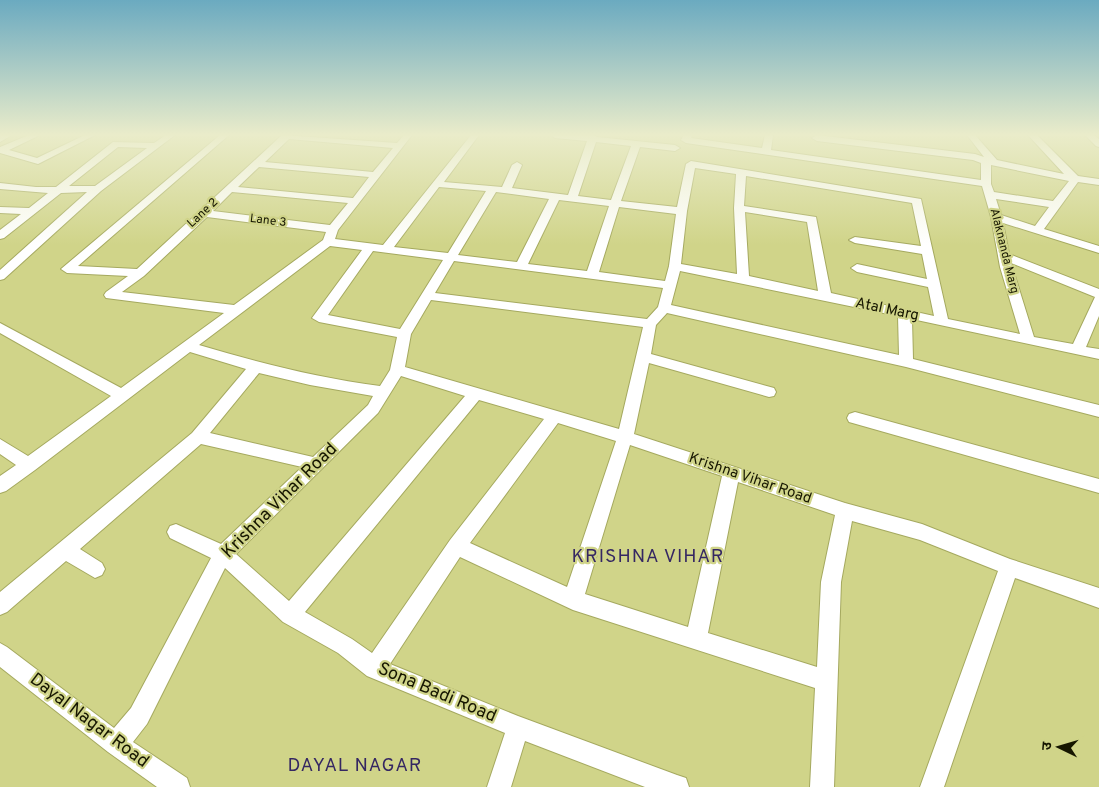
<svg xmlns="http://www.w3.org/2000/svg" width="1099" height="787" viewBox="0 0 1099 787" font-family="Overpass,'Noto Sans Devanagari',sans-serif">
<rect width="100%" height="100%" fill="#d0d489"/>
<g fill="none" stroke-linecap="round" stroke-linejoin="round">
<g stroke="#a5a95f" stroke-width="2">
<g id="minor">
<polygon points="0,135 12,135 0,142"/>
<polygon points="29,135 40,135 9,150 37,158 85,135 95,135 38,164 0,153 0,147"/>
<path d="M166,135H175L101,191L4,279L0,280V270L87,192L61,193L4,238L0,239V230L21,214L0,213V207L29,208L48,193L0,189V183L36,187H56L113,142L154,143ZM118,147L147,148L95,186H69Z"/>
<path d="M220,135H229L78,266L137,269L282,135L397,143L404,135H412L338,230L335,239L383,245L471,135H479L444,182L502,187L512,165L517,162L522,165L512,188L568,195L587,141L555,138L551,135H594L597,137L675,145L680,148L675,151L640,147L621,201L677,207L686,164L691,161L921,199L948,319L1020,334L1000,267L991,217L982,186L686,143L681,140L684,135H692L691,138L762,148L765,135H773L771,150L981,180V163L973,160L817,141L812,138L817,135L975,154L984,157L967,135H975L997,160L1064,174L1028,135H1037L1078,176L1099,179V185L1078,182L1044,229L1099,246V253L1003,223L1009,254L1099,289V316L1086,347L1099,349V359L912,319L913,359L1099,405V417L906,367L667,313L656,325L651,354L774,388L776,392L774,396L769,397L649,363L634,434L845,503L922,524L1010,559L1099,588V608L1015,578L944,787H920L998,571L920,540L852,521L841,582L834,787H810L815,688L573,610L460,557L390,664L518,716L677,775L686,778L689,787H645L525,741L511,787H487L505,733L367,676L338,653L283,622L225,568L147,724L133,742L187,778L190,787H157L108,752L0,667V643L7,647L114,728L131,708L211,558L170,538L167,532L170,526L176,524L221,544L302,467L201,444L80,549L102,563L105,569L102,575L95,578L66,561L7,612L0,615V592L192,433L246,369L190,352L35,470L6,491L0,493V476L16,465L0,454V439L28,456L111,396L0,333V323L121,388L224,313L106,298L104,295L106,292L128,276L67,273L61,269ZM289,139L393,148L373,172L265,162ZM596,142L631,146L611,200L578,196ZM991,165L1069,181L1053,201L994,192L991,184ZM259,167L369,177L353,198L238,187ZM695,168L736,174L734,208L737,274L681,264L687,211ZM746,176L912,203L921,246L855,237L849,240L855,243L922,254L927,279L857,264L851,268L857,272L928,287L934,316L831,293L816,217L744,206ZM439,187L486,191L448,253L394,247ZM232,192L348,203L330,225L213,211ZM496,192L549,199L517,262L458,255ZM996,199L1049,207L1035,226L1001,215ZM559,200L609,206L587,271L528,264ZM619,207L676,214L669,266L665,281L599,272ZM745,212L807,222L818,291L749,276ZM207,217L326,232L323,240L234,305L122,292L144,276ZM330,246L362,250L312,318L319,322L397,337L390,370L380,386C318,378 259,363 199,345ZM373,251L443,260L400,329L328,315ZM454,261L663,288L658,307L647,319L435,293ZM1011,263L1095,297L1073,344L1034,337ZM680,271L898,316L899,355L671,305ZM431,300L643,327L619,429L405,367L411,334ZM259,373L310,385L373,396L368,405L313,457L210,433ZM401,376L465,396L289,601L236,554L378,413ZM479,400L544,419L450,540L372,653L352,639L305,612ZM558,423L616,441L567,587L470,543ZM630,445L722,476L688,627L585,594ZM738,482L835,515L821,582L817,667L708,633Z"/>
<polygon points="1085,135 1094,135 1099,139 1099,147 1096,146"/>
<polygon points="855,412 1099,479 1099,493 849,422 847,418 849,414"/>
</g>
</g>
<use href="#minor" fill="#fff" fill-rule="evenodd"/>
</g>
<linearGradient id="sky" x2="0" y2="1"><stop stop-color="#6baac0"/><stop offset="0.55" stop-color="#eaecca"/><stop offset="1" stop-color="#eaecca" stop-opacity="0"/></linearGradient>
<rect width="1099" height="245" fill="url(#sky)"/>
<g text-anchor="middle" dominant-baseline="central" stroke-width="4.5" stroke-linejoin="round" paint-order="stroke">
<g font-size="12" fill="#161600" stroke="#d0d489">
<text transform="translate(203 213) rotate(-43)">Lane 2</text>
<text transform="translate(268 221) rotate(7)">Lane 3</text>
<text transform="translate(1004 251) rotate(76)">Alaknanda Marg</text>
</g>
<g font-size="15" fill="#161600" stroke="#d0d489">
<text transform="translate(887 310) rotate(12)">Atal Marg</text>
<text transform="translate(750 479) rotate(19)">Krishna Vihar Road</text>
</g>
<g font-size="18" fill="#161600" stroke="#d0d489">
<text transform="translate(280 501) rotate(-45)">Krishna Vihar Road</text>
<text transform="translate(437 693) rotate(23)">Sona Badi Road</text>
<text transform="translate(89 721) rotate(37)">Dayal Nagar Road</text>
</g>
<g font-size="19" letter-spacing="1" fill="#352762" stroke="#d0d489">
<text x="648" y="557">KRISHNA VIHAR</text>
<text x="355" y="766">DAYAL NAGAR</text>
</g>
</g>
<g transform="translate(1059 747) rotate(275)" stroke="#d0d489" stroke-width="4" paint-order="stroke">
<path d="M0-4L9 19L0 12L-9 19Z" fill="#161600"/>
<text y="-8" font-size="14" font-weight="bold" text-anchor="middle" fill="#161600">उ</text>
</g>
</svg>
